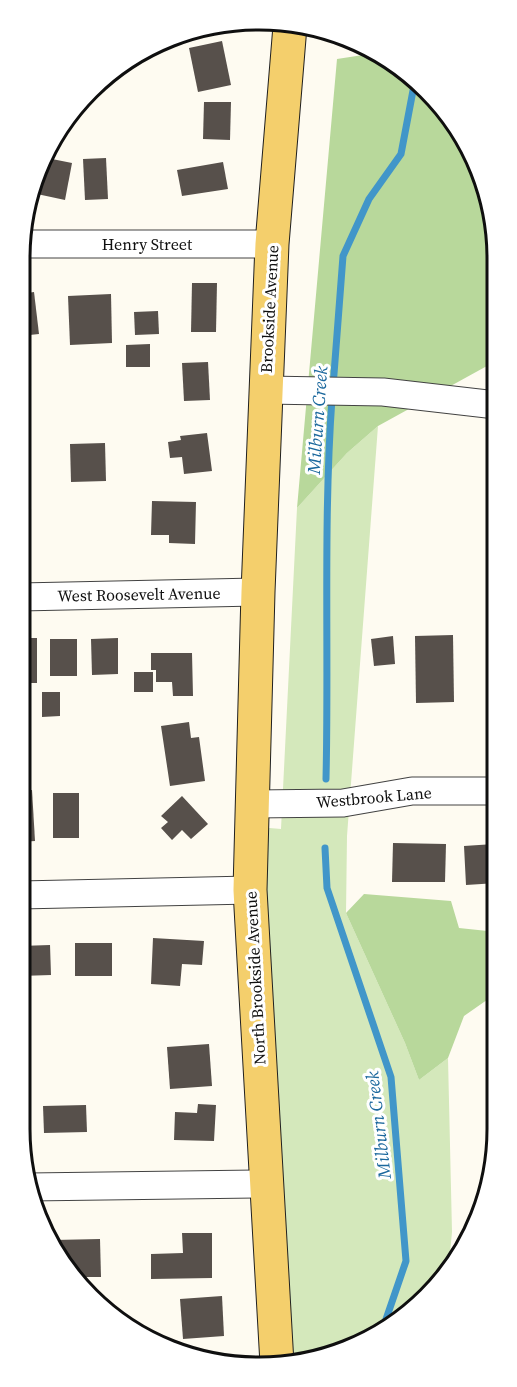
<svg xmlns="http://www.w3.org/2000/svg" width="517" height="1387" viewBox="0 0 517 1387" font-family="'Source Serif 4',serif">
<rect width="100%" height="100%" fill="#fefbf1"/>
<polygon fill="#d4e8bb" points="378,426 347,836 346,913 405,1043 419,1080 448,1058 452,1232 448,1274 391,1327 305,1363 283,1364 258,827 281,829 297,508 347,453"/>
<g fill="#b8d89b">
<polygon points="376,53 391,60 438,101 479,167 495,227 496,361 378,426 347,453 297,508 337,59"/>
<polygon points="364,894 451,901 459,928 497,932 497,984 494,995 464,1016 448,1058 419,1080 405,1043 346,913"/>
</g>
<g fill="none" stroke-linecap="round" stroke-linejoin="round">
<g stroke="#4196c9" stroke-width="7">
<polyline points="333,387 343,256 369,199 401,154 415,80"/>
<path d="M326,779C329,652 323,525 332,398"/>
<polyline points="325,848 327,888 391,1077 406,1261 382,1331"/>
</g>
</g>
<g fill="#57504b">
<polygon points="228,22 232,22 232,31 201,31"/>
<polygon points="222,41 231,85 198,92 189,48"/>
<polygon points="204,102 231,102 230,140 203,139"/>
<polygon points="47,158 72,163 65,200 37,194 43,166"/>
<polygon points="106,158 108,199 85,200 83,159"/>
<polygon points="223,162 228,189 182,196 177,170"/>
<polygon points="192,283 217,283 216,332 191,332"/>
<polygon points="34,292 39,334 20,336 20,294"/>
<polygon points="111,294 112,343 70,345 68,296"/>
<polygon points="158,311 159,334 135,335 134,312"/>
<polygon points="150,344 150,367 126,367 126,345"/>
<polygon points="208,362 210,400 184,401 182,363"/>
<rect x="20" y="399" width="9" height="20"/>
<polygon points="207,433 212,471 184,474 182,457 170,458 168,442 181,440 180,436"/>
<polygon points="105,443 106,481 71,482 70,444"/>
<polygon points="152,501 196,502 195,544 169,543 169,535 151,535"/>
<polygon points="453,635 454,702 416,703 415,636"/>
<polygon points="393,636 395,664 374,666 371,639"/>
<rect x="20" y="638" width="17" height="45"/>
<polygon points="118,638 118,674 92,675 91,639"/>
<rect x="50" y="639" width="27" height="37"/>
<polygon points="151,653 192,653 193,696 173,696 172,682 156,682 156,670 151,670"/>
<rect x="134" y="672" width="19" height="20"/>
<polygon points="42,692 60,692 60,716 42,717"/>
<polygon points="189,722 191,738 199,737 205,781 170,786 161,726"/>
<polygon points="32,790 35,841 20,842 20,791"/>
<rect x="53" y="793" width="26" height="45"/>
<polygon points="182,796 208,824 191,839 182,830 172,840 161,828 168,822 161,816"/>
<polygon points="393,843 446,844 445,882 392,882"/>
<polygon points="494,844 495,855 497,855 497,883 466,885 464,846"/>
<polygon points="153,938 204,941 202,965 182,964 180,986 151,984"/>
<rect x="75" y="943" width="37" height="33"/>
<polygon points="50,945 51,975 20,976 20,946"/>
<polygon points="209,1044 212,1086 170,1089 167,1047"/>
<polygon points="198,1104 216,1105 214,1141 174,1140 175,1112 197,1113"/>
<polygon points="86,1105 87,1132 44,1133 43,1106"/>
<polygon points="182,1233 212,1233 212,1278 151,1279 151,1254 183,1253"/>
<polygon points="100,1239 101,1277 74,1277 54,1243 54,1240"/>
<polygon points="222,1296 224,1336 183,1339 180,1299"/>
<polygon points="194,1354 226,1354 225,1365"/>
</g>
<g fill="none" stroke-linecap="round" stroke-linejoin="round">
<g stroke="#424242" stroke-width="29">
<g id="minor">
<polyline points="21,244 272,244"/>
<polyline points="266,390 383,392 496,405"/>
<polyline points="20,597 258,592"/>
<polyline points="251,804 343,803 412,791 497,791"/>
<polyline points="20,895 250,890"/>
<polyline points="29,1187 265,1184"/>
</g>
</g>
<g stroke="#202020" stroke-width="35">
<polyline id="major" points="277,1364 250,890 258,592 272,244 290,26"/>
</g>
<use href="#minor" stroke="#fff" stroke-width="27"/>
<use href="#major" stroke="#f4cf6c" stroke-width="33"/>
</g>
<g text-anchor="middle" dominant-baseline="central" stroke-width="6" stroke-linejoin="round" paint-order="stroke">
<g font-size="16" fill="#0f0f0f" stroke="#fff">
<text x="147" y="244">Henry Street</text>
<text transform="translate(269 309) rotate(-87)">Brookside Avenue</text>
<text transform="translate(139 594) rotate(-1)">West Roosevelt Avenue</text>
<text transform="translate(374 797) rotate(-5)">Westbrook Lane</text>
<text transform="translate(255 978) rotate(-93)">North Brookside Avenue</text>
</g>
<g font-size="18" font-style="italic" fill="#1b689d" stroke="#fff">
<text transform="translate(317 420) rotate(-86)">Milburn Creek</text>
<text transform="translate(378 1125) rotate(-97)">Milburn Creek</text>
</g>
</g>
<path d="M0 0H517V1387H0ZM258 30H259A228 228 0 0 1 487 258V1129A228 228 0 0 1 259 1357H258A228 228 0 0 1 30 1129V258A228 228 0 0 1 258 30Z" fill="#fff" fill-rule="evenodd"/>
<path fill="none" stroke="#0f0f0f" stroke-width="3" d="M258 30H259A228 228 0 0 1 487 258V1129A228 228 0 0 1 259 1357H258A228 228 0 0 1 30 1129V258A228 228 0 0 1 258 30Z"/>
</svg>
